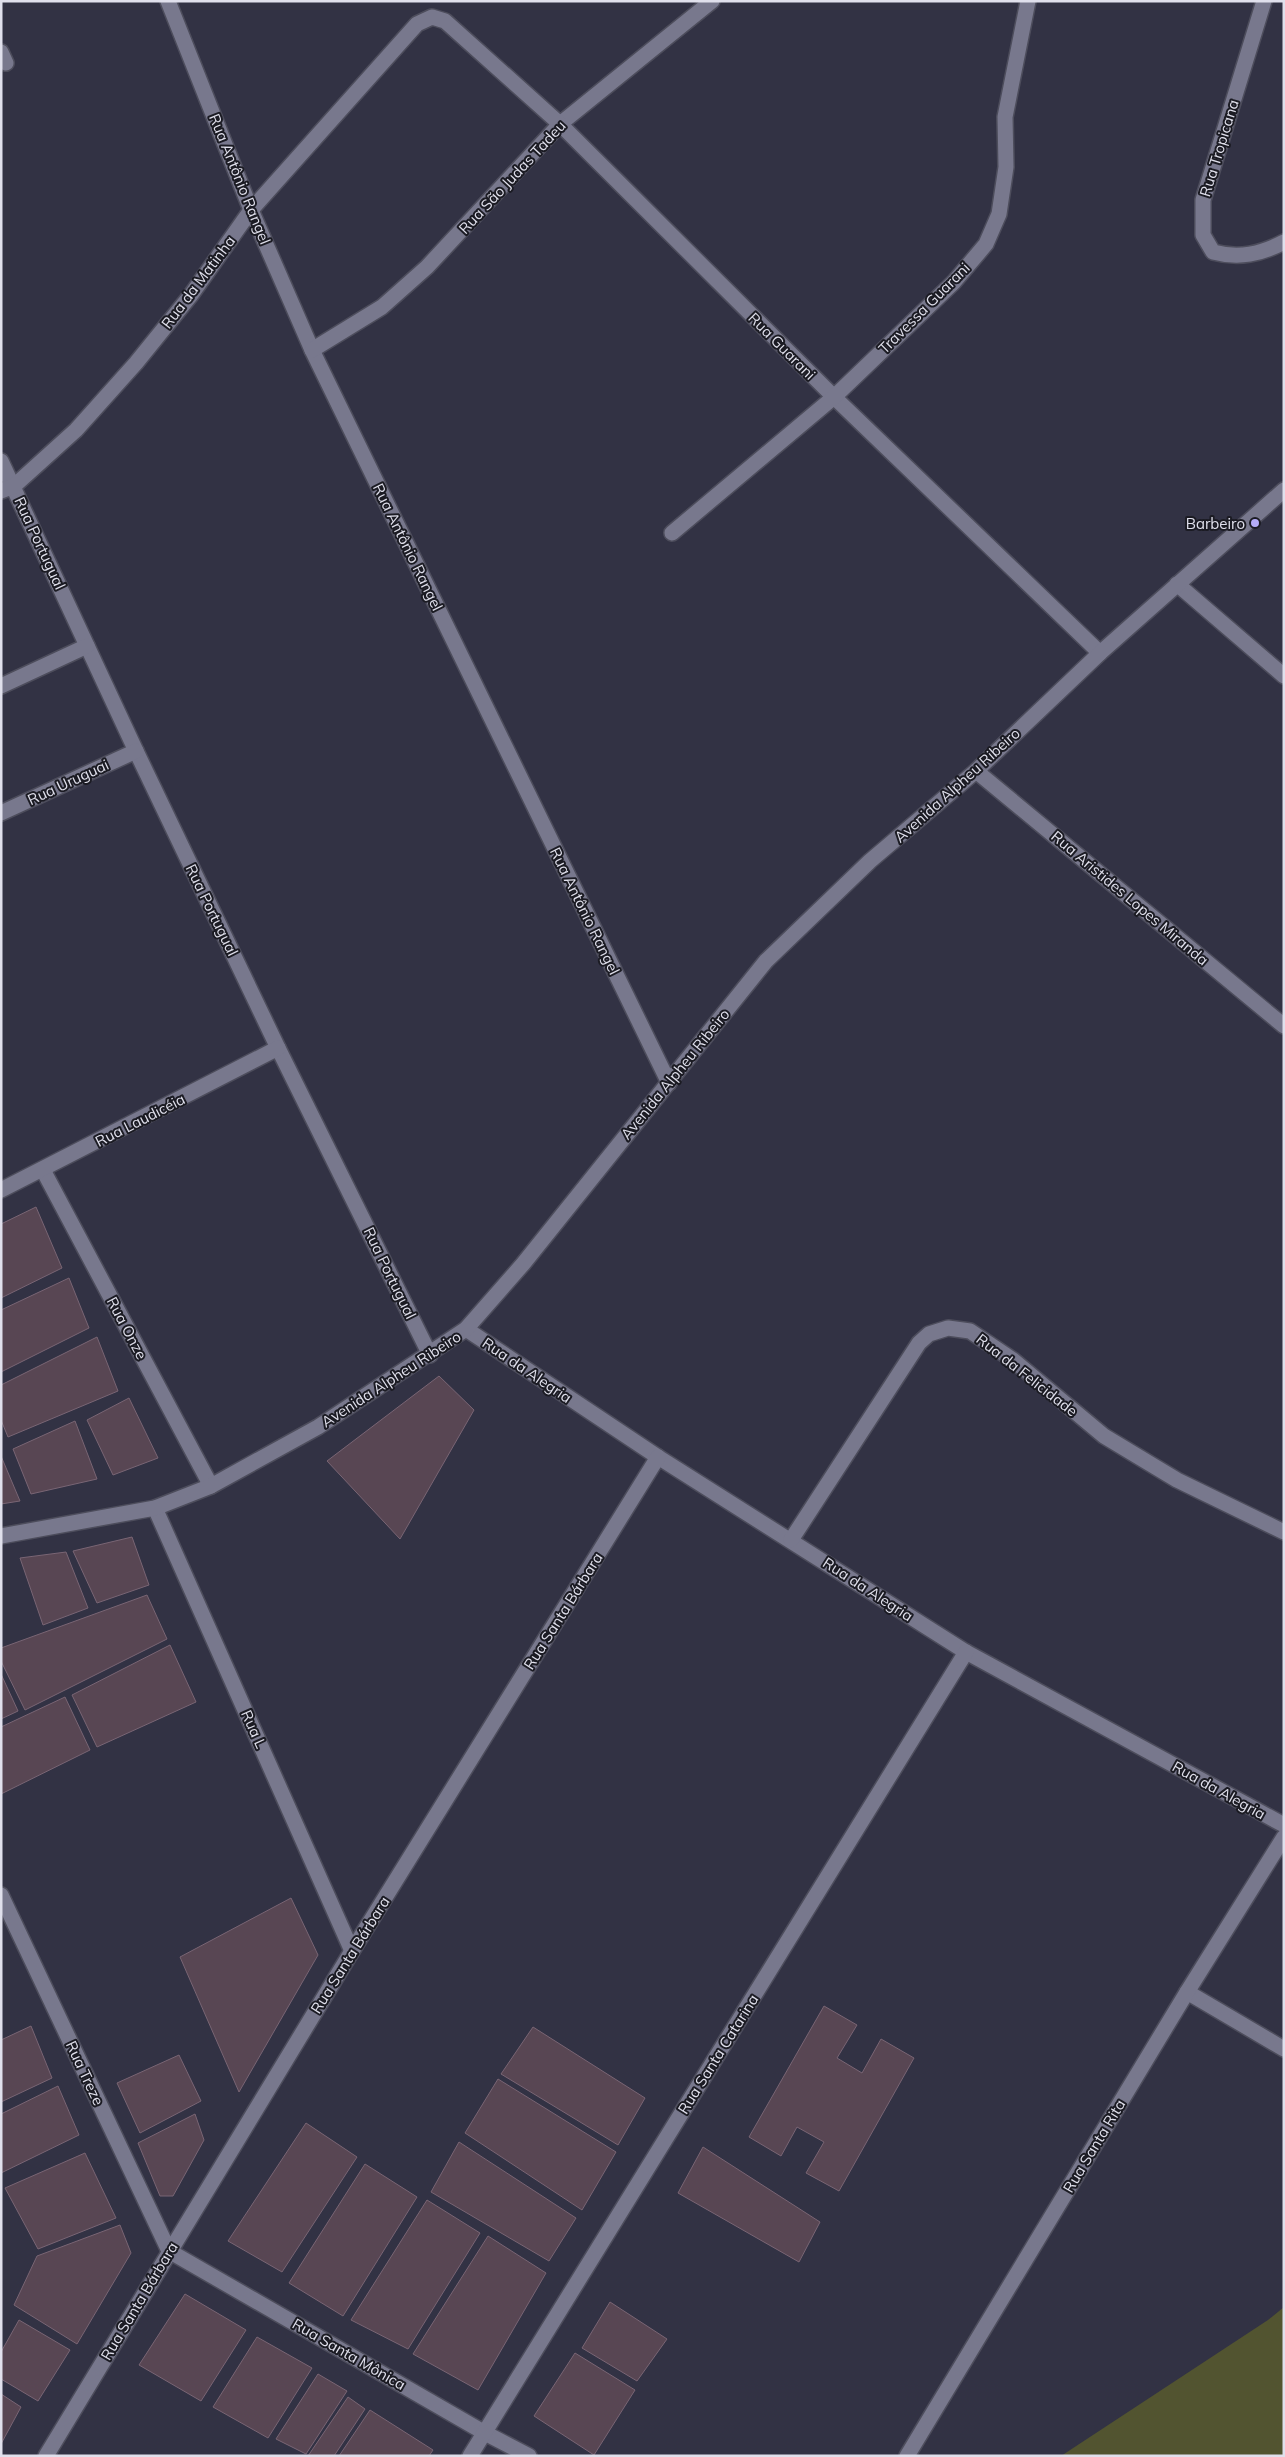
<svg xmlns="http://www.w3.org/2000/svg" width="1285" height="2457" viewBox="0 0 1285 2457" font-family="Mulish,sans-serif">
<rect width="100%" height="100%" fill="#323244"/>
<polygon fill="#525430" points="1284,2307 1284,2456 1061,2456 1268,2320"/>
<g fill="#584653" stroke="#796574">
<polygon points="36,1207 62,1268 1,1298 1,1224"/>
<polygon points="69,1278 89,1328 1,1372 1,1310"/>
<polygon points="97,1337 118,1391 8,1437 1,1420 1,1385"/>
<polygon points="439,1376 474,1410 400,1539 327,1461"/>
<polygon points="129,1398 158,1458 113,1475 87,1420"/>
<polygon points="75,1421 97,1479 31,1494 13,1449"/>
<polygon points="1,1456 20,1501 1,1504"/>
<polygon points="132,1537 149,1585 97,1603 73,1551"/>
<polygon points="66,1552 88,1608 43,1625 20,1558"/>
<polygon points="147,1595 167,1639 25,1710 1,1661 1,1648"/>
<polygon points="170,1645 196,1702 97,1747 72,1695"/>
<polygon points="1,1674 18,1711 1,1719"/>
<polygon points="65,1697 90,1750 1,1794 1,1727"/>
<polygon points="291,1898 318,1955 239,2092 180,1957"/>
<polygon points="824,2006 857,2025 837,2058 862,2073 881,2039 914,2058 839,2191 806,2173 824,2142 797,2127 781,2156 749,2137"/>
<polygon points="31,2026 52,2078 1,2102 1,2040"/>
<polygon points="533,2027 645,2098 618,2145 501,2074"/>
<polygon points="179,2055 201,2101 140,2133 117,2083"/>
<polygon points="498,2079 616,2152 582,2210 465,2133"/>
<polygon points="58,2086 79,2135 1,2173 1,2114"/>
<polygon points="195,2114 204,2140 173,2196 160,2196 138,2143"/>
<polygon points="306,2123 357,2157 282,2272 228,2241"/>
<polygon points="459,2142 576,2218 549,2261 431,2192"/>
<polygon points="703,2147 820,2222 799,2262 678,2193"/>
<polygon points="85,2153 116,2218 38,2249 5,2188"/>
<polygon points="365,2164 417,2197 343,2316 289,2283"/>
<polygon points="427,2200 480,2233 408,2349 351,2320"/>
<polygon points="120,2225 131,2253 77,2344 14,2305 37,2256"/>
<polygon points="488,2236 546,2273 478,2390 413,2354"/>
<polygon points="185,2294 246,2330 201,2401 139,2365"/>
<polygon points="610,2302 667,2339 637,2381 582,2348"/>
<polygon points="19,2320 70,2350 38,2401 1,2379 1,2352"/>
<polygon points="257,2337 312,2368 268,2438 213,2407"/>
<polygon points="575,2353 635,2390 594,2455 534,2416"/>
<polygon points="318,2374 347,2391 306,2454 276,2439"/>
<polygon points="1,2394 21,2407 1,2444"/>
<polygon points="348,2397 365,2409 334,2456 308,2456"/>
<polygon points="370,2410 433,2450 429,2456 339,2456"/>
</g>
<g fill="none" stroke-linecap="round" stroke-linejoin="round">
<g stroke="#4d4d5c" stroke-width="18">
<g id="minor">
<polyline points="168,1 251,210 312,350 669,1083"/>
<path d="M1264,1L1203,200V235L1213,252C1239,259 1261,254 1284,242"/>
<polyline points="1,52 6,63"/>
<polyline points="312,350 382,307 427,267 560,124 712,1"/>
<polyline points="1,461 136,751 278,1048 430,1355"/>
<polyline points="1,491 14,486 76,430 136,363 191,295 251,210 417,24 432,17 445,21 560,124 834,397 1100,653"/>
<polyline points="672,533 834,397 954,282 986,244 999,214 1006,167 1005,117 1028,1"/>
<polyline points="1177,584 1284,676"/>
<polyline points="1,686 87,646"/>
<polyline points="976,771 1284,1026"/>
<polyline points="1,813 136,751"/>
<polyline points="43,1170 211,1486"/>
<polyline points="1,1190 278,1048"/>
<polyline points="466,1329 658,1457 966,1652 1284,1825"/>
<polyline points="155,1508 352,1951"/>
<polyline points="1,1536 155,1508 211,1486 318,1427 466,1329 523,1264 766,961 870,861 976,771 1100,653 1284,490"/>
<polyline points="791,1540 919,1343 929,1334 948,1328 970,1331 1013,1360 1104,1436 1177,1480 1284,1532"/>
<polyline points="1,1895 169,2251 485,2433 529,2456"/>
<polyline points="1187,1992 1284,2049"/>
<polyline points="46,2456 352,1951 658,1457"/>
<polyline points="470,2456 966,1652"/>
<polyline points="907,2456 1187,1992 1284,1837"/>
</g>
</g>
<use href="#minor" stroke="#78788d" stroke-width="15"/>
</g>
<circle fill="#b5acf8" stroke="#1b1b23" stroke-width="2" cx="1255" cy="523" r="5"/>
<g text-anchor="middle" dominant-baseline="central" stroke-width="4" stroke-linejoin="round" paint-order="stroke">
<g font-size="15" fill="#e0e0ec" stroke="#1b1b23">
<text transform="translate(1219 148) rotate(-73)">Rua Tropicana</text>
<text transform="translate(512 177) rotate(-47)">Rua São Judas Tadeu</text>
<text transform="translate(240 179) rotate(68)">Rua Antônio Rangel</text>
<text transform="translate(198 282) rotate(-53)">Rua da Matinha</text>
<text transform="translate(924 308) rotate(-45)">Travessa Guarani</text>
<text transform="translate(782 346) rotate(45)">Rua Guarani</text>
<text transform="translate(40 543) rotate(65)">Rua Portugual</text>
<text transform="translate(408 547) rotate(64)">Rua Antônio Rangel</text>
<text transform="translate(68 782) rotate(-25)">Rua Uruguai</text>
<text transform="translate(957 785) rotate(-42)">Avenida Alpheu Ribeiro</text>
<text transform="translate(1130 898) rotate(40)">Rua Aristides Lopes Miranda</text>
<text transform="translate(212 910) rotate(64)">Rua Portugual</text>
<text transform="translate(585 911) rotate(64)">Rua Antônio Rangel</text>
<text transform="translate(675 1074) rotate(-51)">Avenida Alpheu Ribeiro</text>
<text transform="translate(140 1120) rotate(-27)">Rua Laudicéia</text>
<text transform="translate(390 1273) rotate(64)">Rua Portugual</text>
<text transform="translate(127 1328) rotate(62)">Rua Onze</text>
<text transform="translate(527 1370) rotate(34)">Rua da Alegria</text>
<text transform="translate(1027 1375) rotate(38)">Rua da Felicidade</text>
<text transform="translate(391 1379) rotate(-33)">Avenida Alpheu Ribeiro</text>
<text transform="translate(868 1589) rotate(33)">Rua da Alegria</text>
<text transform="translate(563 1611) rotate(-58)">Rua Santa Bárbara</text>
<text transform="translate(254 1729) rotate(66)">Rua L</text>
<text transform="translate(1219 1790) rotate(29)">Rua da Alegria</text>
<text transform="translate(350 1955) rotate(-58)">Rua Santa Bárbara</text>
<text transform="translate(718 2054) rotate(-58)">Rua Santa Catarina</text>
<text transform="translate(85 2073) rotate(65)">Rua Treze</text>
<text transform="translate(1094 2146) rotate(-59)">Rua Santa Rita</text>
<text transform="translate(139 2301) rotate(-59)">Rua Santa Bárbara</text>
<text transform="translate(349 2354) rotate(30)">Rua Santa Mônica</text>
</g>
<g font-size="15" fill="#e0e0ec" stroke="#1b1b23" text-anchor="end">
<text x="1245" y="523">Barbeiro</text>
</g>
</g>
<rect width="1285" height="2457" fill="none" stroke="#e0e0ec" stroke-width="5"/>
</svg>
